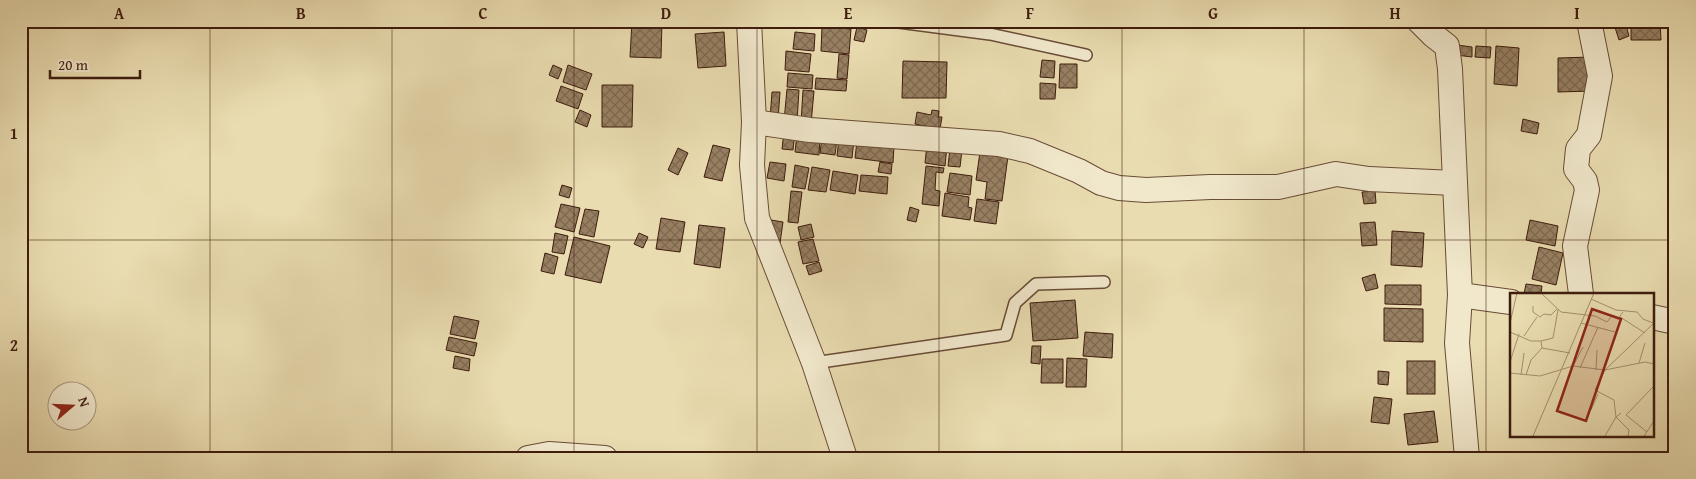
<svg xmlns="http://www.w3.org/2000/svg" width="1696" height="479" viewBox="0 0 1696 479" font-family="'Gentium Book Plus',serif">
<defs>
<pattern id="building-cross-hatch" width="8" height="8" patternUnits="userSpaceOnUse" patternTransform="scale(1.25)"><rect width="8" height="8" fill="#978062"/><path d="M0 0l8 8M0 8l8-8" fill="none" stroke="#7d684f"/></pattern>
</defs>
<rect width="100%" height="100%" fill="#e9dcb0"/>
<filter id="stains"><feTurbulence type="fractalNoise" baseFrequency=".004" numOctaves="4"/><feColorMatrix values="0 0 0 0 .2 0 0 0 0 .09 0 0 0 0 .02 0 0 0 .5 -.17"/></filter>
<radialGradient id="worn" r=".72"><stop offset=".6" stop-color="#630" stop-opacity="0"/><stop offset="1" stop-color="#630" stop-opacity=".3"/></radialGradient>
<g fill="url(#building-cross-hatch)" stroke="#3e1c0d">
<polygon points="632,21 662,21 661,58 630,57"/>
<polygon points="1613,21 1625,21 1629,36 1619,40"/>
<polygon points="1631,21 1660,21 1661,40 1631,40"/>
<polygon points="822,27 851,29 849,54 821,51"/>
<polygon points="857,27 867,30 864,42 854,40"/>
<polygon points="724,32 726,66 698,68 695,34"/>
<polygon points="795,32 815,34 814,51 793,49"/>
<polygon points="1457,45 1472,47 1472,57 1456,55"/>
<polygon points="1476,46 1491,47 1490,58 1475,57"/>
<polygon points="1496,46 1519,48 1517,86 1494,84"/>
<polygon points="786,51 811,54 809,72 785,70"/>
<polygon points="839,54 849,55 847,79 837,78"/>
<polygon points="1591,57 1592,91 1558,92 1558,58"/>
<polygon points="1042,60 1055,61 1054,78 1040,77"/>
<polygon points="903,61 947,62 946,98 902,98"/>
<polygon points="1060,64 1077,64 1077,88 1059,88"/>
<polygon points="553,65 562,69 558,79 549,75"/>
<polygon points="568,65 592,74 586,90 563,82"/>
<polygon points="788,73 813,75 812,89 787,87"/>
<polygon points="816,78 847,80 846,91 815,89"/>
<polygon points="1040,83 1056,84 1055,99 1040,99"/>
<polygon points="602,85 633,85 632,127 602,127"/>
<polygon points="561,86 583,94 578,109 556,101"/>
<polygon points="787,89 799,90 797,122 784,121"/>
<polygon points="803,90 814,91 811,124 801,123"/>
<polygon points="772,92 780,92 778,120 770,119"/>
<polygon points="580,110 591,115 587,127 575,122"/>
<polygon points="932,110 939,111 938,117 942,117 940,129 915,124 917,112 931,115"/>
<polygon points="1523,119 1539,123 1537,134 1521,131"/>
<polygon points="784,131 795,132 793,150 782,149"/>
<polygon points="797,134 820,137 819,155 795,152"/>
<polygon points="822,137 837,139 835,155 820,153"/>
<polygon points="839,138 854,140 852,158 837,156"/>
<polygon points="857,141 894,146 893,163 855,158"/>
<polygon points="927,144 947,146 945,166 925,163"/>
<polygon points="713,145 730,149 722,181 704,177"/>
<polygon points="678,148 688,153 678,175 668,170"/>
<polygon points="950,149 962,150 960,167 948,166"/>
<polygon points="980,152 1008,156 1002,201 985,199 987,182 976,180"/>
<polygon points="770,162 786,164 784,181 767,178"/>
<polygon points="880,162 892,164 891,174 878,172"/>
<polygon points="795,165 809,168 805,189 792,187"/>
<polygon points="926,166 944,168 943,173 936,172 935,190 940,191 939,206 922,204"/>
<polygon points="812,167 830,170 826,192 808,190"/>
<polygon points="833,171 858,175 855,194 830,190"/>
<polygon points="950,173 972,176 970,195 947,192"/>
<polygon points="861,175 888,177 887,194 859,191"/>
<polygon points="562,185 572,188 569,198 559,195"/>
<polygon points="791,191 802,192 798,223 788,222"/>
<polygon points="1375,191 1376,203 1364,204 1362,192"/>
<polygon points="945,193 969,197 968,207 972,208 970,220 942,216"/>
<polygon points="977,199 999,202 996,224 974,221"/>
<polygon points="561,204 580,208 574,232 555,227"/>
<polygon points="910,207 919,210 916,222 907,220"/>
<polygon points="585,209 599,211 594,237 579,234"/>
<polygon points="661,218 685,222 680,252 656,249"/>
<polygon points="771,220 783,222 780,243 768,241"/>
<polygon points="1530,220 1558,226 1555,246 1526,240"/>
<polygon points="1375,222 1377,245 1362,246 1360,223"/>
<polygon points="811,224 814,237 801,240 798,227"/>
<polygon points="699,225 725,228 720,268 694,264"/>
<polygon points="1392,231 1424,233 1422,267 1391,265"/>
<polygon points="555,233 568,236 564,254 552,252"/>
<polygon points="639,233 648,237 643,248 634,244"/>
<polygon points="574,237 610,246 601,283 565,275"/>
<polygon points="813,239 819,261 803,264 798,242"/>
<polygon points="1539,247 1563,253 1556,285 1532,279"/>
<polygon points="545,253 558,257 554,274 541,271"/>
<polygon points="819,262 822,271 809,275 806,266"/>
<polygon points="1375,274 1378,288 1366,291 1362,278"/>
<polygon points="1526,284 1542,286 1541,294 1524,294"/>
<polygon points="1385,285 1421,285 1421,305 1385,304"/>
<polygon points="1075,300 1078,338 1033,341 1030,303"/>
<polygon points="1384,308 1423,309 1423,342 1384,341"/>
<polygon points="454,316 479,321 475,339 450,334"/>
<polygon points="1085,332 1113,334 1112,358 1083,356"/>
<polygon points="449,337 477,343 474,356 446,350"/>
<polygon points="1032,346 1041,346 1040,364 1031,363"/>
<polygon points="455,356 470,359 469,371 453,368"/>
<polygon points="1067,358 1087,359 1086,387 1066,387"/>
<polygon points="1042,359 1063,359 1063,383 1041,383"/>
<rect x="1407" y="361" width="28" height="33"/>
<polygon points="1378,371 1389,372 1388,385 1378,384"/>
<polygon points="1374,397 1392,399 1389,424 1371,422"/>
<polygon points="1434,411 1438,442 1408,445 1404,414"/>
</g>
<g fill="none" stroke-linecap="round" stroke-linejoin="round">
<g stroke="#694c36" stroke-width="14">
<g id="service">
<polyline points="891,21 990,34 1086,55"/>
<polyline points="814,363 1006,335 1015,303 1036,284 1104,282"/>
</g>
</g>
<g stroke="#694c36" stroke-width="26">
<g id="minor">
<polyline points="749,21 754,122 752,165 757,218 814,363 845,458"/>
<polyline points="1419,21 1433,35 1447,46 1450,69 1460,295 1457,343 1467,458"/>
<polyline points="754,122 810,130 999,144 1030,151 1079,171 1101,183 1119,188 1146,190 1210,187 1278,187 1336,174 1369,179 1454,183"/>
<polyline points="1581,294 1575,246 1587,190 1585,181 1576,169 1578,149 1589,135 1600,76 1589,21"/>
<polyline points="1460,295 1511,302"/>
<polyline points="1652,317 1675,322"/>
<polyline points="528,458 549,454 605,458"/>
</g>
</g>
<use href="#service" stroke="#f1e8cc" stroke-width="11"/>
<use href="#minor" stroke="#f1e8cc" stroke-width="24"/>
</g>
<path fill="none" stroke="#3e1c0d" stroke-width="1" stroke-opacity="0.55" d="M210,21V458M392,21V458M574,21V458M757,21V458M939,21V458M1122,21V458M1304,21V458M1486,21V458M21,240H1675"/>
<g transform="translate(1510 293)">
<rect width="144" height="144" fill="#e9dcb0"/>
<path fill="none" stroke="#a58f6f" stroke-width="1" d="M31,0L51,19L85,23L97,29L102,23L108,26L113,19M81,6L106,17L127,19L133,26L143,30M23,13V19L30,24L34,21L41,22L47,16M110,24L135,40M0,30L7,0M71,30L105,39M0,39L21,48H31L32,55L60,60M14,43L27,24M31,48L43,45L48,17M0,69L9,41M129,70L135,50M63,73L73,54M70,75L88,34M86,77L87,57M0,80L30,83L63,73L95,77L144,30M11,82L14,60M16,82L21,67L32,55M81,117L88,101M111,120L106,124L119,137L118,143M137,139L116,122L144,93M23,143L84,0M95,143L106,124L104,107L85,97L95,77L135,69L144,71M134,143L144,128"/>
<path fill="#8f2418" fill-opacity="0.15" stroke="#8f2418" stroke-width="2.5" d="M82,16L111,26L76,128L47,118Z"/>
<rect width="144" height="144" fill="none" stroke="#3e1c0d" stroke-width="2.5"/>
</g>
<rect width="1696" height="479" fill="none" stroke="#e9dcb0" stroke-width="55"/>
<g transform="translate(72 406) rotate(71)"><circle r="24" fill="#f1e8cc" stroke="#a99680"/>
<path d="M0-4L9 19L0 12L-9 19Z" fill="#8f2418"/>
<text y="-8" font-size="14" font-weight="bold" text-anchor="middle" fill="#3e1c0d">N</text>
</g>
<path d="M50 70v8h90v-8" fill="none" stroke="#3e1c0d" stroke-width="2.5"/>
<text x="58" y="70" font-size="15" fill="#3e1c0d" stroke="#f1e8cc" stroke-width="4" paint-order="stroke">20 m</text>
<rect x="28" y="28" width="1640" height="424" fill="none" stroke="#3e1c0d" stroke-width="2"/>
<g font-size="16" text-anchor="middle" font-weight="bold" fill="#3e1c0d">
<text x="119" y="19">A</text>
<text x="301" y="19">B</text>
<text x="483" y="19">C</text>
<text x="666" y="19">D</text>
<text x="848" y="19">E</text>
<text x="1030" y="19">F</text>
<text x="1213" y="19">G</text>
<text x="1395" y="19">H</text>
<text x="1577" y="19">I</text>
<text x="14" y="139">1</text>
<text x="14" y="351">2</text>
</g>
<rect width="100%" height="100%" filter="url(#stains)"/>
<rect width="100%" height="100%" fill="url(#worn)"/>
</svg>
